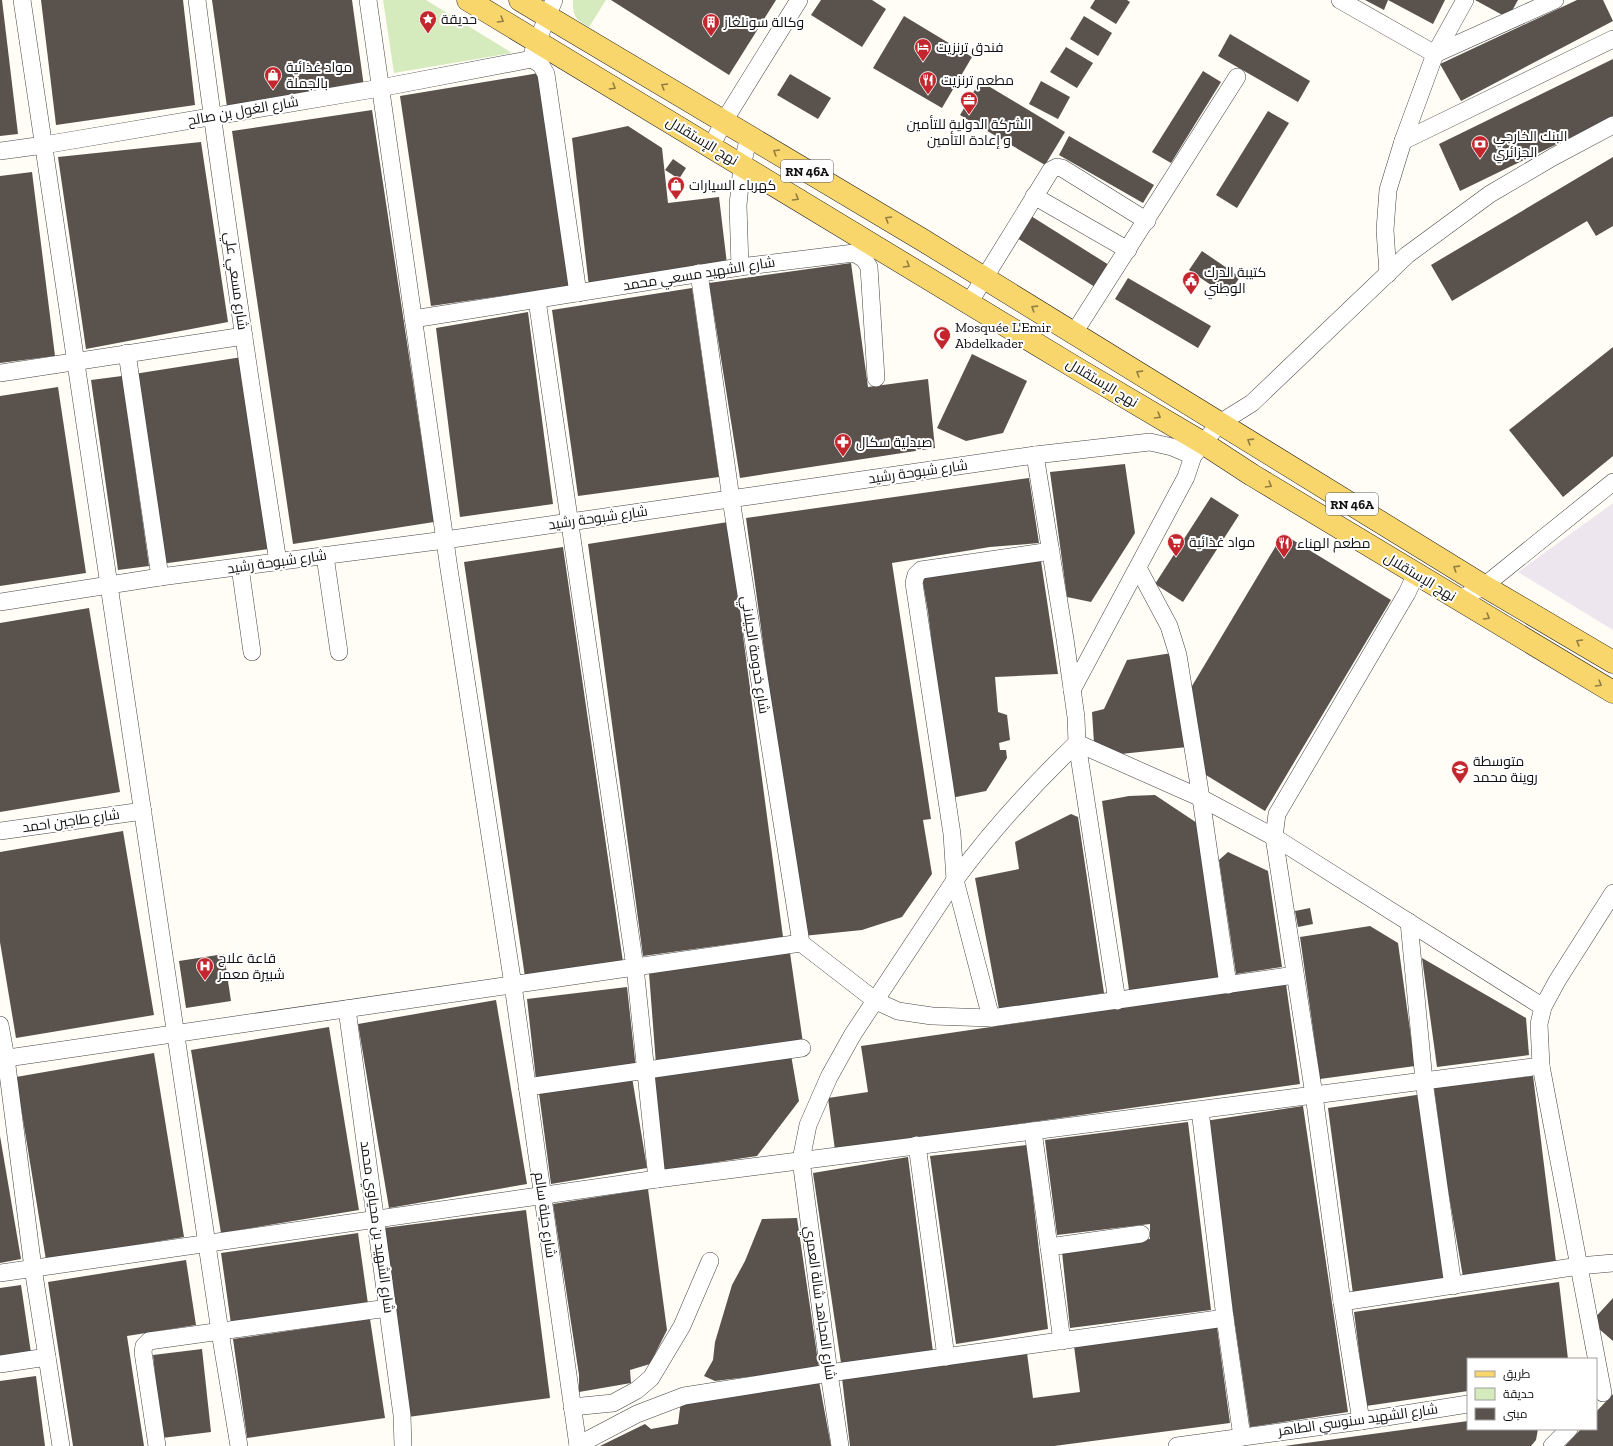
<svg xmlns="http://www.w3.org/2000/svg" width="1613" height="1446" viewBox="0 0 1613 1446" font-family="'Zilla Slab',Cairo,serif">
<rect width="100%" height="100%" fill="#fffdf5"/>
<polygon fill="#eee6ef" points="1613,503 1613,630 1518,572"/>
<g fill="#d5ebbd">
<polygon points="383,0 426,0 512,53 394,73"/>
<path d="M573,0H606L589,27C575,19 573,17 573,0Z"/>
</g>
<g fill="#5a524d">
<polygon points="0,0 2,0 18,134 0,136"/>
<polygon points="41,0 183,0 195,105 56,125"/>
<polygon points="212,0 352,0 364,87 227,107"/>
<polygon points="611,0 776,0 729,75"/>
<polygon points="821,0 872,0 886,9 862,47 811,15"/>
<polygon points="1095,0 1127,0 1130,2 1116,24 1090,8"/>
<polygon points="1365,0 1445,0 1433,24 1388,0 1384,10"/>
<polygon points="1475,0 1518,0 1508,18"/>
<polygon points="1577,0 1603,0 1613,21 1461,101 1440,64"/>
<polygon points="904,16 972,57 942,108 873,68"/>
<polygon points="1084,16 1112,33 1098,56 1070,39"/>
<polygon points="1230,34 1310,81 1298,102 1218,56"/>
<polygon points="1066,47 1093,63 1077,88 1050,72"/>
<polygon points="1613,59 1613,117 1460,191 1439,144"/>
<polygon points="1203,71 1221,82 1171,163 1152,152"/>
<polygon points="539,73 570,286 431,306 400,96"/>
<polygon points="790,74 831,98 818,119 777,95"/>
<polygon points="980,81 1065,132 1045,165 960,115"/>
<polygon points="1041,81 1070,97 1058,119 1029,104"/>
<polygon points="372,110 434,522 293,544 232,131"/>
<polygon points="1268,111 1289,123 1237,208 1216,195"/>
<polygon points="628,126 662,148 668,203 719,197 727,264 589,287 572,138"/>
<polygon points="1069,136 1154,185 1143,203 1059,155"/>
<polygon points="201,142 228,322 86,349 58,157"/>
<polygon points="1613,157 1613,226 1596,236 1587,221 1452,301 1431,265"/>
<polygon points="673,159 686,168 679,179 665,170"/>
<polygon points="32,172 55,356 0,363 0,176"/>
<polygon points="1031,216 1109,265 1095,287 1017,238"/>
<polygon points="1202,251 1240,277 1227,296 1189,270"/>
<polygon points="851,263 868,387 928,379 935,448 740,478 709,283"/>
<polygon points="1128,278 1211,326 1198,348 1115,299"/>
<polygon points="692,288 719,477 578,496 552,310"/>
<polygon points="528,312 553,504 460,517 436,328"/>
<polygon points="1613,347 1613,456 1563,497 1509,430"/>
<polygon points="972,354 1027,381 1003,433 966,441 937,428"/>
<polygon points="242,357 269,549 161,564 134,374"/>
<polygon points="122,376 149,566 118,570 91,380"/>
<polygon points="58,387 86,573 0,586 0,396"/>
<polygon points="1125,464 1135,533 1091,602 1067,597 1050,472"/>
<polygon points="1029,478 1039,543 990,547 892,563 931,819 923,820 932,874 902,917 862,930 803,936 746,518"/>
<polygon points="1211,497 1239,515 1183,602 1155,584"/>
<polygon points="728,522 783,937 643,956 588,544"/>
<polygon points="1283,534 1391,600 1265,811 1201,772 1189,691"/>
<polygon points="563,547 623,962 525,977 464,562"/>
<polygon points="1041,561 1058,674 995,677 998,712 1007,715 1010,740 999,743 1000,750 1006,750 1007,758 986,791 951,798 928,612 922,577 978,568"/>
<polygon points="89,608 120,792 0,812 0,623"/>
<polygon points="1172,653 1187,747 1121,754 1094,743 1092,712 1104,709 1127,660"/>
<polygon points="1155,795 1200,825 1221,977 1129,990 1102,801 1129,796"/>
<polygon points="1071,814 1078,817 1104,993 999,1009 975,878 1019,869 1015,842"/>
<polygon points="123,831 154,1015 16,1038 0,942 0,852"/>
<polygon points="1228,852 1268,871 1282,967 1236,974 1219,860"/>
<polygon points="1310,908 1313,924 1298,927 1295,911"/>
<polygon points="1370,926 1398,943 1415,1066 1320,1079 1300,937"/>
<polygon points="790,953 803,1043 656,1064 649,973"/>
<polygon points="224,954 231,1001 186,1008 179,961"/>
<polygon points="1422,958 1526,1018 1529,1055 1437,1067"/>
<polygon points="1286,984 1300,1084 835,1150 828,1098 868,1092 861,1046"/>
<polygon points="627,987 636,1069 536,1080 527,999"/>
<polygon points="496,1000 527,1184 389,1208 358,1024"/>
<polygon points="329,1027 359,1210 221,1233 191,1050"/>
<polygon points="154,1053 184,1237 46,1260 16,1077"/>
<polygon points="791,1055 799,1101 757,1156 664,1170 651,1076"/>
<polygon points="1533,1076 1556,1262 1463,1277 1447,1184 1434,1088"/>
<polygon points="632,1077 647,1168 551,1184 539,1093"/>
<polygon points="1423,1094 1448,1281 1353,1294 1328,1108"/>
<polygon points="1303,1106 1348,1412 1250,1427 1205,1121"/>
<polygon points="1188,1122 1211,1310 1070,1328 1062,1252 1150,1239 1150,1224 1057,1235 1045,1140"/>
<polygon points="0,1136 21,1259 0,1263"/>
<polygon points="1027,1145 1048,1329 956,1344 930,1156"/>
<polygon points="908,1157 933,1352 841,1363 813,1173"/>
<polygon points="648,1189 667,1330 650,1364 630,1370 631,1383 579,1392 579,1375 553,1204"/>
<polygon points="526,1210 550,1398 408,1417 384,1228"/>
<polygon points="797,1218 819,1368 715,1381 704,1376 713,1360 715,1342 732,1285 745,1261 762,1219"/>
<polygon points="358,1233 368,1304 231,1324 221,1253"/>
<polygon points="186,1260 196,1325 127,1336 144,1446 73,1446 48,1282"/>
<polygon points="1559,1282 1568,1359 1468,1359 1468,1391 1366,1406 1354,1312"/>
<polygon points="21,1285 31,1353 0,1358 0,1288"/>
<polygon points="1613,1298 1613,1341 1591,1322"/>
<polygon points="370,1319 385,1418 247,1438 233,1339"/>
<polygon points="1217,1327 1230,1423 1054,1446 850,1446 842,1378 1027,1353 1033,1398 1080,1392 1074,1346"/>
<polygon points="202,1349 211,1432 162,1438 153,1355"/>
<polygon points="36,1376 45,1446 0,1446 0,1381"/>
<polygon points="819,1381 831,1446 600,1446 645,1424 651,1429 678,1424 681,1401"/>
<polygon points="1613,1394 1613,1446 1565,1446 1581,1429 1596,1429 1596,1412"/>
<polygon points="1468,1421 1468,1429 1538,1429 1536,1440 1531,1446 1284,1446"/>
</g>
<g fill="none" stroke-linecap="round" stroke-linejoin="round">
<g stroke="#444" stroke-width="18">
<g id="street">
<polyline points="22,0 220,1332 239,1446"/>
<path d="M197,0C221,188 249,375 278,562"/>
<polyline points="368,0 449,569 513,985 578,1446"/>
<polyline points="1340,0 1435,54 1555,0"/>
<polyline points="533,52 554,0"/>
<polyline points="532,59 541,65 546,74 578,293"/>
<polyline points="1403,141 1613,39"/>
<polyline points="711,147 724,121 799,0"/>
<polyline points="0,151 44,145 380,88 532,59"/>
<polyline points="1034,196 1128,250"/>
<polyline points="740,267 738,205 742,166 749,136"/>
<polyline points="699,273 731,499 801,943 876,1001 898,1011 932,1016 991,1018 1295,975"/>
<polyline points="1388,274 1385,230 1388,190 1403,141 1435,54 1465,0"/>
<polyline points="537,300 635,967 657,1179"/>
<polyline points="969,303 1051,170 1057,167 1062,168 1147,221"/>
<polyline points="413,319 740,267 854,253 864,259 869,267 876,378"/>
<polyline points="1074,333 1237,77"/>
<polyline points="127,353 160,577"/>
<polyline points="0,373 244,336"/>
<polyline points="1035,455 1065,639 1076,717 1077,743 1117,1001"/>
<polyline points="325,556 339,652"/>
<polyline points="240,567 252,652"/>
<polyline points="1138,568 1169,626 1178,655 1201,798 1228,985"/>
<polyline points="1459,600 1484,586 1613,482"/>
<polyline points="0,602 160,577 445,540 1035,455 1150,442 1172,447 1193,456"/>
<polyline points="1072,690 1186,477 1193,456 1203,443 1220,423 1252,403 1407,255 1490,194 1553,157 1613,125"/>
<polyline points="0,831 143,811"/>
<polyline points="1409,922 1424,1081 1453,1286"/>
<polyline points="347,1009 402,1415 403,1446"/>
<polyline points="991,1018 955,880 952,834 914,583 916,575 921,570 1051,551"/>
<polyline points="0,1025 6,1058 33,1268 61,1446"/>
<polyline points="0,1059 801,943"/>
<polyline points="527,1087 802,1048"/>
<polyline points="1200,1110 1225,1318 1242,1437"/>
<polyline points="1033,1131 1062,1341"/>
<polyline points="917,1145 946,1357"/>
<polyline points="1049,1247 1141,1234"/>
<polyline points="0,1273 657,1179 1541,1066"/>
<polyline points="1342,1302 1579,1266 1613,1263"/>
<polyline points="0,1364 47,1357"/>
<polyline points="1603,1393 1541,1066 1539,1024 1543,1007 1557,981 1613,893"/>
<polyline points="572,1407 613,1403 637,1390 651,1378 682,1326 710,1261"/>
<polyline points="1361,1421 1342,1302 1314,1095 1274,837 1277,814 1407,593 1416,574"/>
<polyline points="578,1445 637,1414 684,1396 829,1373 1225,1318"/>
<polyline points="157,1446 143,1352 144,1346 149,1341 388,1308"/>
<path d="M840,1446L829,1373L801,1160L808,1125L829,1077L853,1034L955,880C991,831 1033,785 1077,743L1201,798L1274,837L1543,1007"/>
<polyline points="1177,1446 1361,1421 1468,1404"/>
<polyline points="1552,1446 1569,1429"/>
</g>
</g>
<g stroke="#222" stroke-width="23">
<g id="primary">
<polyline points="468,0 1076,368 1203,443 1252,475 1613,692"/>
<polyline points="520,0 921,239 1484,586 1613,662"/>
</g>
</g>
<use href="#street" stroke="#fff" stroke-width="17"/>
<use href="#primary" stroke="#f9d66b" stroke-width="22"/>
</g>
<defs><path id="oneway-chevron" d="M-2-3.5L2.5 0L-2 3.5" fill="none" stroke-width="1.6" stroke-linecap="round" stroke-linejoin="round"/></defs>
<g stroke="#917d42">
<use href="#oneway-chevron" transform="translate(501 20) rotate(31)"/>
<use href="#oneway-chevron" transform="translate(664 86) rotate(-149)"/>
<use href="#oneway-chevron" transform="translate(613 87) rotate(31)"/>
<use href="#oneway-chevron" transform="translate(776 152) rotate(-149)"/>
<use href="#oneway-chevron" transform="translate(796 198) rotate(31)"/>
<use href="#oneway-chevron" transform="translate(888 219) rotate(-149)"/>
<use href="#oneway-chevron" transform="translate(907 265) rotate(31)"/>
<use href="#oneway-chevron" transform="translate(1034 308) rotate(-148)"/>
<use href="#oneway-chevron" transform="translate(1139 373) rotate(-148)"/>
<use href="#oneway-chevron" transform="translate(1158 416) rotate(31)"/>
<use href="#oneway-chevron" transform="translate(1250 441) rotate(-148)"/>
<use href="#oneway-chevron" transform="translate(1269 485) rotate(31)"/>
<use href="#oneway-chevron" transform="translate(1456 568) rotate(-148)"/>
<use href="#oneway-chevron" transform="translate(1487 617) rotate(31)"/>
<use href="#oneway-chevron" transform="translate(1579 642) rotate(-149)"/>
<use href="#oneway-chevron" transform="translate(1599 684) rotate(31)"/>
</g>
<defs>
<g id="sight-pin" transform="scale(0.9)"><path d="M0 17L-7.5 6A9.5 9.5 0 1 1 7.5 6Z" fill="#c4262e" stroke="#fff"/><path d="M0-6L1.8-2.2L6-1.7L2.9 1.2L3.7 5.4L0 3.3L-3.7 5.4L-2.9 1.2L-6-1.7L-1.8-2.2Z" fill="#fff"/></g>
<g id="building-pin" transform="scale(0.9)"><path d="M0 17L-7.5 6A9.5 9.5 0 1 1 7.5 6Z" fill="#c4262e" stroke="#fff"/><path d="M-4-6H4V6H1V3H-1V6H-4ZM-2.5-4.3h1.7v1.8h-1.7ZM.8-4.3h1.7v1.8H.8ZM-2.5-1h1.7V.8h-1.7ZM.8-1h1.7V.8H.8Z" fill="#fff"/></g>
<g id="hotel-pin" transform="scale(0.9)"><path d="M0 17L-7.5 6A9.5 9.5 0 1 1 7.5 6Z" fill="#c4262e" stroke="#fff"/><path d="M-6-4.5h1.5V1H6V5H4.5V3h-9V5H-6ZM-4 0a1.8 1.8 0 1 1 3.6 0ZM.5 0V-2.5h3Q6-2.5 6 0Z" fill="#fff"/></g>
<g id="shop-pin" transform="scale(0.9)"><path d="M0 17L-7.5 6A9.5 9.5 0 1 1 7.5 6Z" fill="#c4262e" stroke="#fff"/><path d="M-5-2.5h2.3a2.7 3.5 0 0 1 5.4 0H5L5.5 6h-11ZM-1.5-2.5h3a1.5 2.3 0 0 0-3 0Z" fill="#fff"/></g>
<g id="restaurant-pin" transform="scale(0.9)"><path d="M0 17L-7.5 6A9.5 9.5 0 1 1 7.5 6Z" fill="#c4262e" stroke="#fff"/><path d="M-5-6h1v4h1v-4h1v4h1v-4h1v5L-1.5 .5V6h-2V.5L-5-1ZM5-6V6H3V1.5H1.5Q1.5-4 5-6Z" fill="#fff"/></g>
<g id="office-pin" transform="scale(0.9)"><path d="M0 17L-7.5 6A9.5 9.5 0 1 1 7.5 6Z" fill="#c4262e" stroke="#fff"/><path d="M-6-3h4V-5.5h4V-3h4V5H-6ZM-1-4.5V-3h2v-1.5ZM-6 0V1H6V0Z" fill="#fff"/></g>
<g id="bank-pin" transform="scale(0.9)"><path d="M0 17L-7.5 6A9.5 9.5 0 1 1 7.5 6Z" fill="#c4262e" stroke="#fff"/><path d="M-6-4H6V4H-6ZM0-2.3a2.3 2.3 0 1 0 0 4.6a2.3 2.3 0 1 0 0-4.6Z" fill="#fff"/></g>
<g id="civic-pin" transform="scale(0.9)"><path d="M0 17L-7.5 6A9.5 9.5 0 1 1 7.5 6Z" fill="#c4262e" stroke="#fff"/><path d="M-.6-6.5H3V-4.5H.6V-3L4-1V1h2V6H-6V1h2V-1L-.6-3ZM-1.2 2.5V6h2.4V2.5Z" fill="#fff"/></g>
<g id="mosque-pin" transform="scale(0.9)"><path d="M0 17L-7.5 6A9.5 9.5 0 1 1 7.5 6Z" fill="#c4262e" stroke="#fff"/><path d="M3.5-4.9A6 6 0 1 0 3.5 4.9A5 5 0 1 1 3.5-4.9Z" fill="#fff"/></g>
<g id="pharmacy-pin" transform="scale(0.9)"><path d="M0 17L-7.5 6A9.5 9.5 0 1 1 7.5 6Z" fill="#c4262e" stroke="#fff"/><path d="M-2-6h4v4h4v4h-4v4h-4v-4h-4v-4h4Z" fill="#fff"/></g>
<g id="supermarket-pin" transform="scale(0.9)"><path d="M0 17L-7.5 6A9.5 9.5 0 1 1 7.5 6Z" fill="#c4262e" stroke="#fff"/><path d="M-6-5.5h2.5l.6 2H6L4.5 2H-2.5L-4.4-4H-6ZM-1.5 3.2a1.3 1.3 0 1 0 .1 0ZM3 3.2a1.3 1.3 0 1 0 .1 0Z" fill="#fff"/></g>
<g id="school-pin" transform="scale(0.9)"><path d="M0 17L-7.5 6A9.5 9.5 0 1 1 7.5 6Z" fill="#c4262e" stroke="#fff"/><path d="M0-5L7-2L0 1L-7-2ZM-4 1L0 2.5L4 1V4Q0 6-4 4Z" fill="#fff"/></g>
<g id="hospital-pin" transform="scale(0.9)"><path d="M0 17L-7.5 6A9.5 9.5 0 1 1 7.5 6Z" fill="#c4262e" stroke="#fff"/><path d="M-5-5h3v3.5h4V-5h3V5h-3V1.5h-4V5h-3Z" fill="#fff"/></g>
</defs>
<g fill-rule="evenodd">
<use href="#sight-pin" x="428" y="19"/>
<use href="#building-pin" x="711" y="22"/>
<use href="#hotel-pin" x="923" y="47"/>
<use href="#shop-pin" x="273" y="75"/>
<use href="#restaurant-pin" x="928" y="80"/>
<use href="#office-pin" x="969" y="100"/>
<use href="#bank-pin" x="1480" y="144"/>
<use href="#shop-pin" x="676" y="185"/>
<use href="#civic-pin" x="1191" y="280"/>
<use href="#mosque-pin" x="942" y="335"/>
<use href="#pharmacy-pin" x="843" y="442"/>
<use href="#supermarket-pin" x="1176" y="542"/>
<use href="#restaurant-pin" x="1284" y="543"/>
<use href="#school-pin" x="1460" y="769"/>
<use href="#hospital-pin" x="205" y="966"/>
</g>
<g text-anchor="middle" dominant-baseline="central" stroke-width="4" stroke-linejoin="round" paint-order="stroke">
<g fill="#fff" stroke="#585858" stroke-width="1">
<rect x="781" y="160" width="52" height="22" rx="3"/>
<rect x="1326" y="493" width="52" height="22" rx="3"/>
</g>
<g font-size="13" font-weight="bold" fill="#111">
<text x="807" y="171">RN 46A</text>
<text x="1352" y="504">RN 46A</text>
</g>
<g font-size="14" fill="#111" stroke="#fff" text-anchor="start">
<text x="441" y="19">حديقة</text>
<text x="724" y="22">وكالة سونلغاز</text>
<text x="936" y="47">فندق ترنزيت</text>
<text x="286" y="67">مواد غذائية<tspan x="286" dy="16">بالجملة</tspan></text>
<text x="941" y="80">مطعم ترنزيت</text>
<text x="969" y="124" text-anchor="middle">الشركة الدولية للتأمين<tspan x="969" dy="16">و إعادة التأمين</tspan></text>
<text x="1493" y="136">البنك الخارجي<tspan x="1493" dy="16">الجزائري</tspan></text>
<text x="689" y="185">كهرباء السيارات</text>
<text x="1204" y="272">كتيبة الدرك<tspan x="1204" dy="16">الوطني</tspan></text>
<text x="955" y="327">Mosquée L'Emir<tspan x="955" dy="16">Abdelkader</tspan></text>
<text x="856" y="442">صيدلية سكال</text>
<text x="1189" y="542">مواد غذائية</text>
<text x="1297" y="543">مطعم الهناء</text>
<text x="1473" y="761">متوسطة<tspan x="1473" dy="16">روينة محمد</tspan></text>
<text x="218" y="958">قاعة علاج<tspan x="218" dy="16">شبيرة معمر</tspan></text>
</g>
<g font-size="14" fill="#111" stroke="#fff">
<text transform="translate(243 111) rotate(-10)">شارع الغول بن صالح</text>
<text transform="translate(702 141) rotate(31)">نهج الإستقلال</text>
<text transform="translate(699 274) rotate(-9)">شارع الشهيد مسعي محمد</text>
<text transform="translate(236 281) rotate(82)">شارع مسعي علي</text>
<text transform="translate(1102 383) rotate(31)">نهج الإستقلال</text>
<text transform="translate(918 472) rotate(-8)">شارع شبوحة رشيد</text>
<text transform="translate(598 518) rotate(-8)">شارع شبوحة رشيد</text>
<text transform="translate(277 562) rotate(-8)">شارع شبوحة رشيد</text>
<text transform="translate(1420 577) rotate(31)">نهج الإستقلال</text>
<text transform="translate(755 655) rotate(81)">شارع خدومة الجيلاني</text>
<text transform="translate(71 821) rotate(-8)">شارع طاجين احمد</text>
<text transform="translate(545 1215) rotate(82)">شارع حيلة سالم</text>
<text transform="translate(377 1227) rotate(82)">شارع الشهيد بن محياوي محمد</text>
<text transform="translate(820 1303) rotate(82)">شارع المجاهد شالة العمري</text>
<text transform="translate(1358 1420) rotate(-8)">شارع الشهيد سنوسي الطاهر</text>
</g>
</g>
<rect x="1467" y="1358" width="130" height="72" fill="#ffffff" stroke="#a0a0a0"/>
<rect x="1475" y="1371" width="20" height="6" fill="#f9d66b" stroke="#a0a0a0"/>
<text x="1503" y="1378" font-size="12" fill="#111111">طريق</text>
<rect x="1475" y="1388" width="20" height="12" fill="#d5ebbd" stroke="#a0a0a0"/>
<text x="1503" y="1398" font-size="12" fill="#111111">حديقة</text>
<rect x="1475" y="1408" width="20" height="12" fill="#5a524d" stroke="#a0a0a0"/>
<text x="1503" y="1418" font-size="12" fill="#111111">مبنى</text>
</svg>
